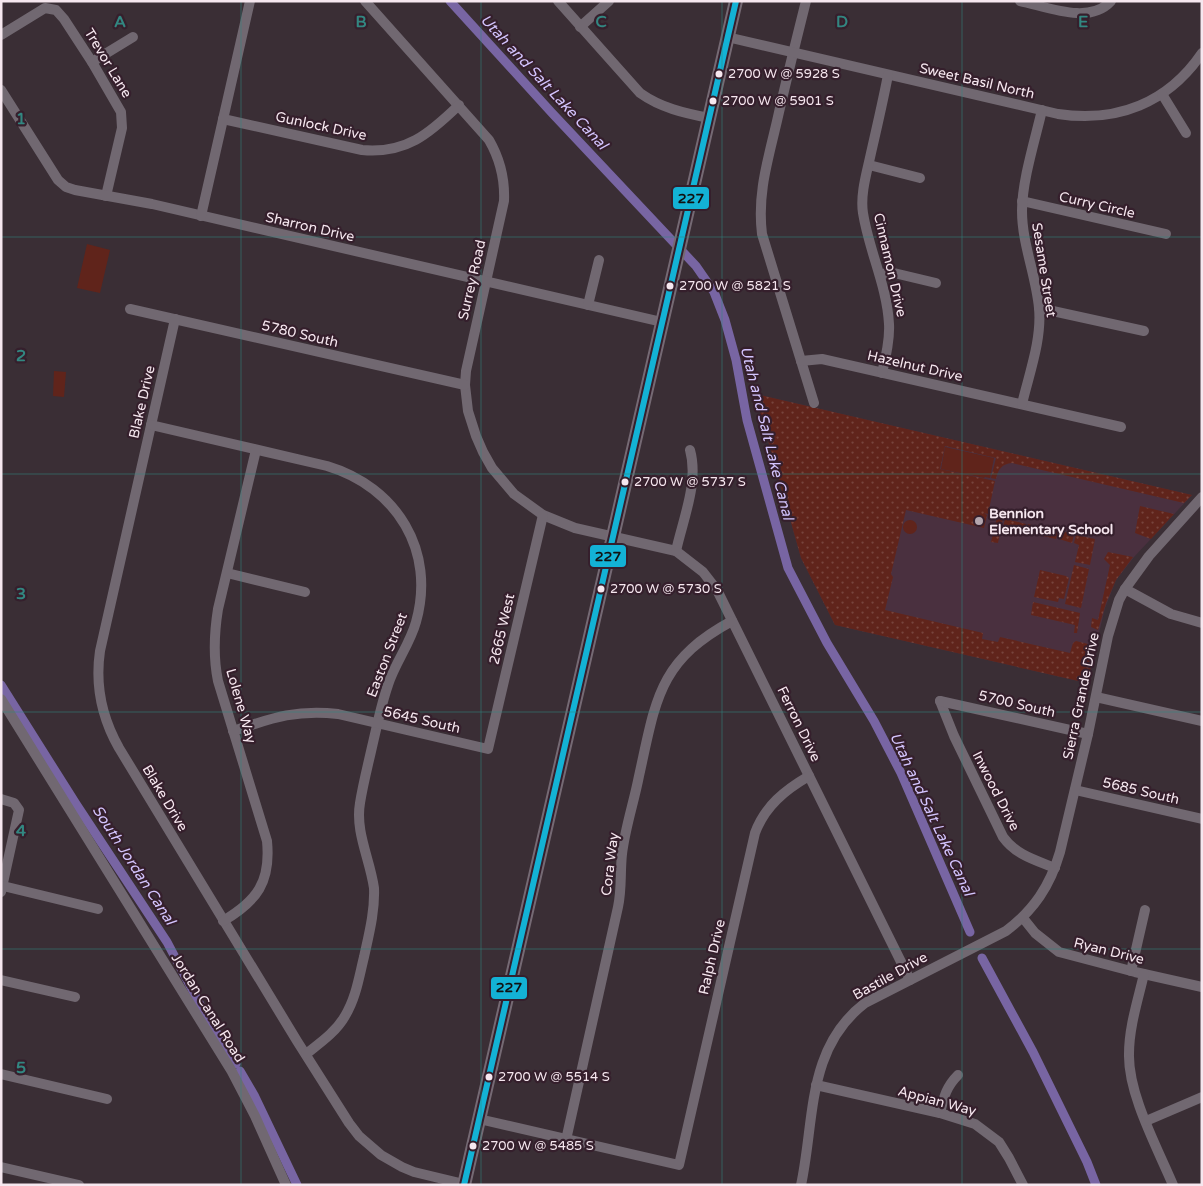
<svg xmlns="http://www.w3.org/2000/svg" width="1203" height="1186" viewBox="0 0 1203 1186" font-family="'Varela Round',sans-serif">
<defs>
<pattern id="grass-dots" width="8" height="8" patternUnits="userSpaceOnUse" patternTransform="scale(1.25)"><rect width="8" height="8" fill="#60241b"/><path d="M2 2h.1M6 6h.1" fill="none" stroke="#77443c" stroke-width="1.8" stroke-linecap="round"/></pattern>
</defs>
<rect width="100%" height="100%" fill="#3a2e35"/>
<polygon fill="#4a303f" points="755,394 1192,495 1134,557 1116,580 1105,608 1087,683 835,625 801,558"/>
<g fill="url(#grass-dots)">
<path d="M755,394L1192,495L1184,503L1012,463C1002,464 998,469 996,479L991,478L996,458L945,446L940,469L995,481L988,514L984,513L987,515L984,528L906,510L891,574L893,577L885,610L983,633L982,639L998,642L1000,637L1070,653L1073,643L1076,641L1096,646L1087,683L835,625L801,558Z"/>
<polygon points="1140,506 1174,514 1151,539 1135,533"/>
<polygon points="997,517 1003,518 998,543 991,542"/>
<polygon points="1005,519 1026,524 1024,532 1003,527"/>
<polygon points="1028,524 1058,531 1056,539 1026,532"/>
<polygon points="1061,531 1074,534 1072,543 1059,539"/>
<polygon points="1076,535 1095,539 1090,565 1075,562 1079,545 1074,543"/>
<polygon points="1108,552 1133,557 1116,580 1106,603 1098,630 1091,627 1092,618 1098,620 1110,565 1104,559"/>
<polygon points="1074,565 1089,569 1081,608 1065,604"/>
<polygon points="1040,570 1066,576 1069,578 1064,599 1059,598 1058,602 1034,597"/>
<polygon points="1033,602 1080,613 1077,633 1074,633 1075,625 1031,615"/>
</g>
<g fill="#60241b">
<polygon points="87,244 110,250 100,293 77,288"/>
<polygon points="54,371 66,372 64,397 53,396"/>
<polygon points="945,447 994,458 990,478 985,477 984,478 941,469"/>
<circle cx="910" cy="527" r="7"/>
</g>
<g fill="none" stroke-linecap="round" stroke-linejoin="round">
<g stroke="#7865a3" stroke-width="9">
<polyline points="450,1 552,113 696,266 714,292 725,320 736,360 747,420 788,568 827,643 874,721 901,773 970,932"/>
<polyline points="1,685 76,804 167,942 205,1014 236,1064"/>
<polyline points="982,958 1033,1052 1087,1162 1096,1185"/>
<polyline points="240,1071 254,1095 297,1185"/>
</g>
<g stroke="#716871" stroke-width="10">
<path d="M365,1L489,140C500,159 505,178 504,201L466,371L465,385L468,411L476,436L483,452L492,468L514,494L543,515L575,528L676,551L703,572L717,590L910,980"/>
<path d="M558,1L640,93C661,108 684,113 709,118"/>
<path d="M806,1C796,41 786,81 777,121C768,160 757,194 762,234L814,403"/>
<path d="M1020,1C1048,7 1089,25 1111,1"/>
<polyline points="580,27 609,1"/>
<polyline points="1,35 45,8 56,10 64,19 92,62 121,112 122,128 106,196"/>
<path d="M727,37L1058,114C1117,123 1168,103 1202,53"/>
<polyline points="92,62 133,37"/>
<polyline points="1,90 58,180 66,187 75,190 152,204 662,322"/>
<polyline points="1162,94 1186,133"/>
<path d="M223,119L362,150C406,154 429,134 459,105"/>
<polyline points="869,165 920,178"/>
<polyline points="1022,201 1166,234"/>
<polyline points="201,216 250,1"/>
<polyline points="880,274 894,273 936,283"/>
<polyline points="588,305 599,260"/>
<polyline points="1039,308 1144,331"/>
<polyline points="130,309 465,385"/>
<path d="M175,319L100,651C95,685 102,718 119,748L297,1041L349,1123L359,1136L381,1155L402,1167L414,1172L464,1184"/>
<polyline points="801,361 822,359 1121,427"/>
<path d="M882,373C886,357 890,340 889,324C887,286 869,251 863,213C860,194 867,172 871,153C877,127 883,101 888,75"/>
<path d="M1022,404C1029,374 1042,340 1039,308C1036,275 1022,244 1022,211C1022,181 1035,140 1042,110"/>
<path d="M151,425L327,466C397,487 436,551 416,622C410,644 395,663 388,685C381,705 377,726 372,747C368,765 363,784 360,803C355,832 370,859 374,888C375,911 369,934 364,957C359,977 356,998 345,1016C336,1032 320,1043 306,1054"/>
<path d="M676,551C683,519 699,482 690,450"/>
<polyline points="227,573 305,592"/>
<polyline points="1125,589 1171,614 1202,623"/>
<polyline points="1096,697 1202,721"/>
<polyline points="1,699 231,1070 255,1116 286,1185"/>
<path d="M940,701L954,736L1003,837C1016,855 1035,860 1055,868"/>
<polyline points="940,701 1088,734"/>
<path d="M233,731C272,718 297,709 338,714L488,749L543,515"/>
<polyline points="1075,790 1202,819"/>
<polyline points="1,799 14,803 19,810 1,892"/>
<polyline points="3,886 98,909"/>
<polyline points="1023,918 1035,933 1059,952 1135,972 1202,987"/>
<path d="M223,921C257,901 271,882 267,841L218,681C213,657 214,634 218,609L256,450"/>
<polyline points="1131,971 1145,910"/>
<path d="M1144,974C1138,1000 1129,1027 1129,1054C1128,1094 1157,1147 1173,1185"/>
<polyline points="1,980 75,997"/>
<polyline points="1,1074 107,1099"/>
<polyline points="816,1085 940,1113 975,1124 999,1142 1009,1158 1023,1185"/>
<path d="M940,1113C944,1097 946,1087 958,1075"/>
<path d="M479,1119L679,1165L755,833C765,806 785,790 809,776"/>
<polyline points="1146,1121 1202,1097"/>
<path d="M566,1140L618,907C622,889 620,872 622,854C625,828 634,802 639,776C656,700 658,661 732,621"/>
<polyline points="1,1167 79,1185"/>
<path d="M801,1185C815,1120 806,1048 865,1003L1006,931C1034,910 1050,886 1060,852L1088,734L1108,636L1119,600L1125,589L1149,556L1202,497"/>
</g>
<polyline stroke="#756a74" stroke-width="14" points="464,1185 736,1"/>
<g stroke="#351f2c" stroke-width="10">
<polyline id="bus-1" points="464,1185 736,1"/>
</g>
<use href="#bus-1" stroke="#13b2d5" stroke-width="6"/>
</g>
<path fill="none" stroke="#328781" stroke-width="1" stroke-opacity="0.55" d="M241,1V1185M481,1V1185M722,1V1185M962,1V1185M1,237H1202M1,474H1202M1,712H1202M1,949H1202"/>
<g fill="#f6e7ef" stroke="#351f2c" stroke-width="2">
<circle cx="719" cy="74" r="4.5"/>
<circle cx="713" cy="101" r="4.5"/>
<circle cx="670" cy="286" r="4.5"/>
<circle cx="625" cy="482" r="4.5"/>
<circle cx="601" cy="589" r="4.5"/>
<circle cx="489" cy="1077" r="4.5"/>
<circle cx="473" cy="1146" r="4.5"/>
</g>
<circle fill="#b4a6ae" stroke="#351f2c" stroke-width="2" cx="979" cy="521" r="5"/>
<g text-anchor="middle" dominant-baseline="central" stroke-width="4.5" stroke-linejoin="round" paint-order="stroke">
<g font-size="13" fill="#f6e7ef" stroke="#351f2c" text-anchor="start">
<text x="728" y="74">2700 W @ 5928 S</text>
<text x="722" y="101">2700 W @ 5901 S</text>
<text x="679" y="286">2700 W @ 5821 S</text>
<text x="634" y="482">2700 W @ 5737 S</text>
<text x="610" y="589">2700 W @ 5730 S</text>
<text x="498" y="1077">2700 W @ 5514 S</text>
<text x="482" y="1146">2700 W @ 5485 S</text>
</g>
<g font-size="14" fill="#f6e7ef" stroke="#351f2c">
<text transform="translate(108 63) rotate(59)">Trevor Lane</text>
<text transform="translate(977 81) rotate(13)">Sweet Basil North</text>
<text transform="translate(321 126) rotate(12)">Gunlock Drive</text>
<text transform="translate(1097 205) rotate(13)">Curry Circle</text>
<text transform="translate(310 227) rotate(13)">Sharron Drive</text>
<text transform="translate(890 265) rotate(77)">Cinnamon Drive</text>
<text transform="translate(1044 270) rotate(81)">Sesame Street</text>
<text transform="translate(472 280) rotate(-77)">Surrey Road</text>
<text transform="translate(300 334) rotate(13)">5780 South</text>
<text transform="translate(915 366) rotate(13)">Hazelnut Drive</text>
<text transform="translate(142 402) rotate(-77)">Blake Drive</text>
<text transform="translate(502 629) rotate(-77)">2665 West</text>
<text transform="translate(387 655) rotate(-69)">Easton Street</text>
<text transform="translate(1081 696) rotate(-78)">Sierra Grande Drive</text>
<text transform="translate(1017 704) rotate(13)">5700 South</text>
<text transform="translate(241 706) rotate(74)">Lolene Way</text>
<text transform="translate(422 720) rotate(13)">5645 South</text>
<text transform="translate(799 724) rotate(64)">Ferron Drive</text>
<text transform="translate(996 791) rotate(63)">Inwood Drive</text>
<text transform="translate(1141 791) rotate(13)">5685 South</text>
<text transform="translate(165 798) rotate(59)">Blake Drive</text>
<text transform="translate(610 864) rotate(-83)">Cora Way</text>
<text transform="translate(1109 951) rotate(14)">Ryan Drive</text>
<text transform="translate(712 957) rotate(-77)">Ralph Drive</text>
<text transform="translate(890 976) rotate(-29)">Bastile Drive</text>
<text transform="translate(208 1008) rotate(58)">Jordan Canal Road</text>
<text transform="translate(937 1101) rotate(15)">Appian Way</text>
</g>
<g font-size="14" font-weight="bold" fill="#f6e7ef" stroke="#351f2c" text-anchor="start">
<text x="989" y="513">Bennion<tspan x="989" dy="16">Elementary School</tspan></text>
</g>
<g font-size="15" font-style="italic" fill="#d3c4fd" stroke="#351f2c">
<text transform="translate(544 82) rotate(47)">Utah and Salt Lake Canal</text>
<text transform="translate(767 433) rotate(76)">Utah and Salt Lake Canal</text>
<text transform="translate(932 814) rotate(65)">Utah and Salt Lake Canal</text>
<text transform="translate(134 865) rotate(57)">South Jordan Canal</text>
</g>
</g>
<g font-size="16" text-anchor="middle" font-weight="bold" fill="#328781" stroke="#351f2c" stroke-width="4.5" stroke-linejoin="round" paint-order="stroke">
<text x="120" y="27">A</text>
<text x="361" y="27">B</text>
<text x="601" y="27">C</text>
<text x="842" y="27">D</text>
<text x="1083" y="27">E</text>
<text x="21" y="124">1</text>
<text x="21" y="361">2</text>
<text x="21" y="599">3</text>
<text x="21" y="836">4</text>
<text x="21" y="1073">5</text>
</g>
<g stroke="#351f2c" stroke-width="2">
<rect x="672" y="186" width="38" height="24" rx="5" fill="#13b2d5"/>
<rect x="589" y="544" width="38" height="24" rx="5" fill="#13b2d5"/>
<rect x="490" y="976" width="38" height="24" rx="5" fill="#13b2d5"/>
</g>
<g font-size="14" text-anchor="middle" font-weight="bold" fill="#111">
<text x="691" y="203">227</text>
<text x="608" y="561">227</text>
<text x="509" y="992">227</text>
</g>
<rect width="1203" height="1186" fill="none" stroke="#f6e7ef" stroke-width="5"/>
</svg>
